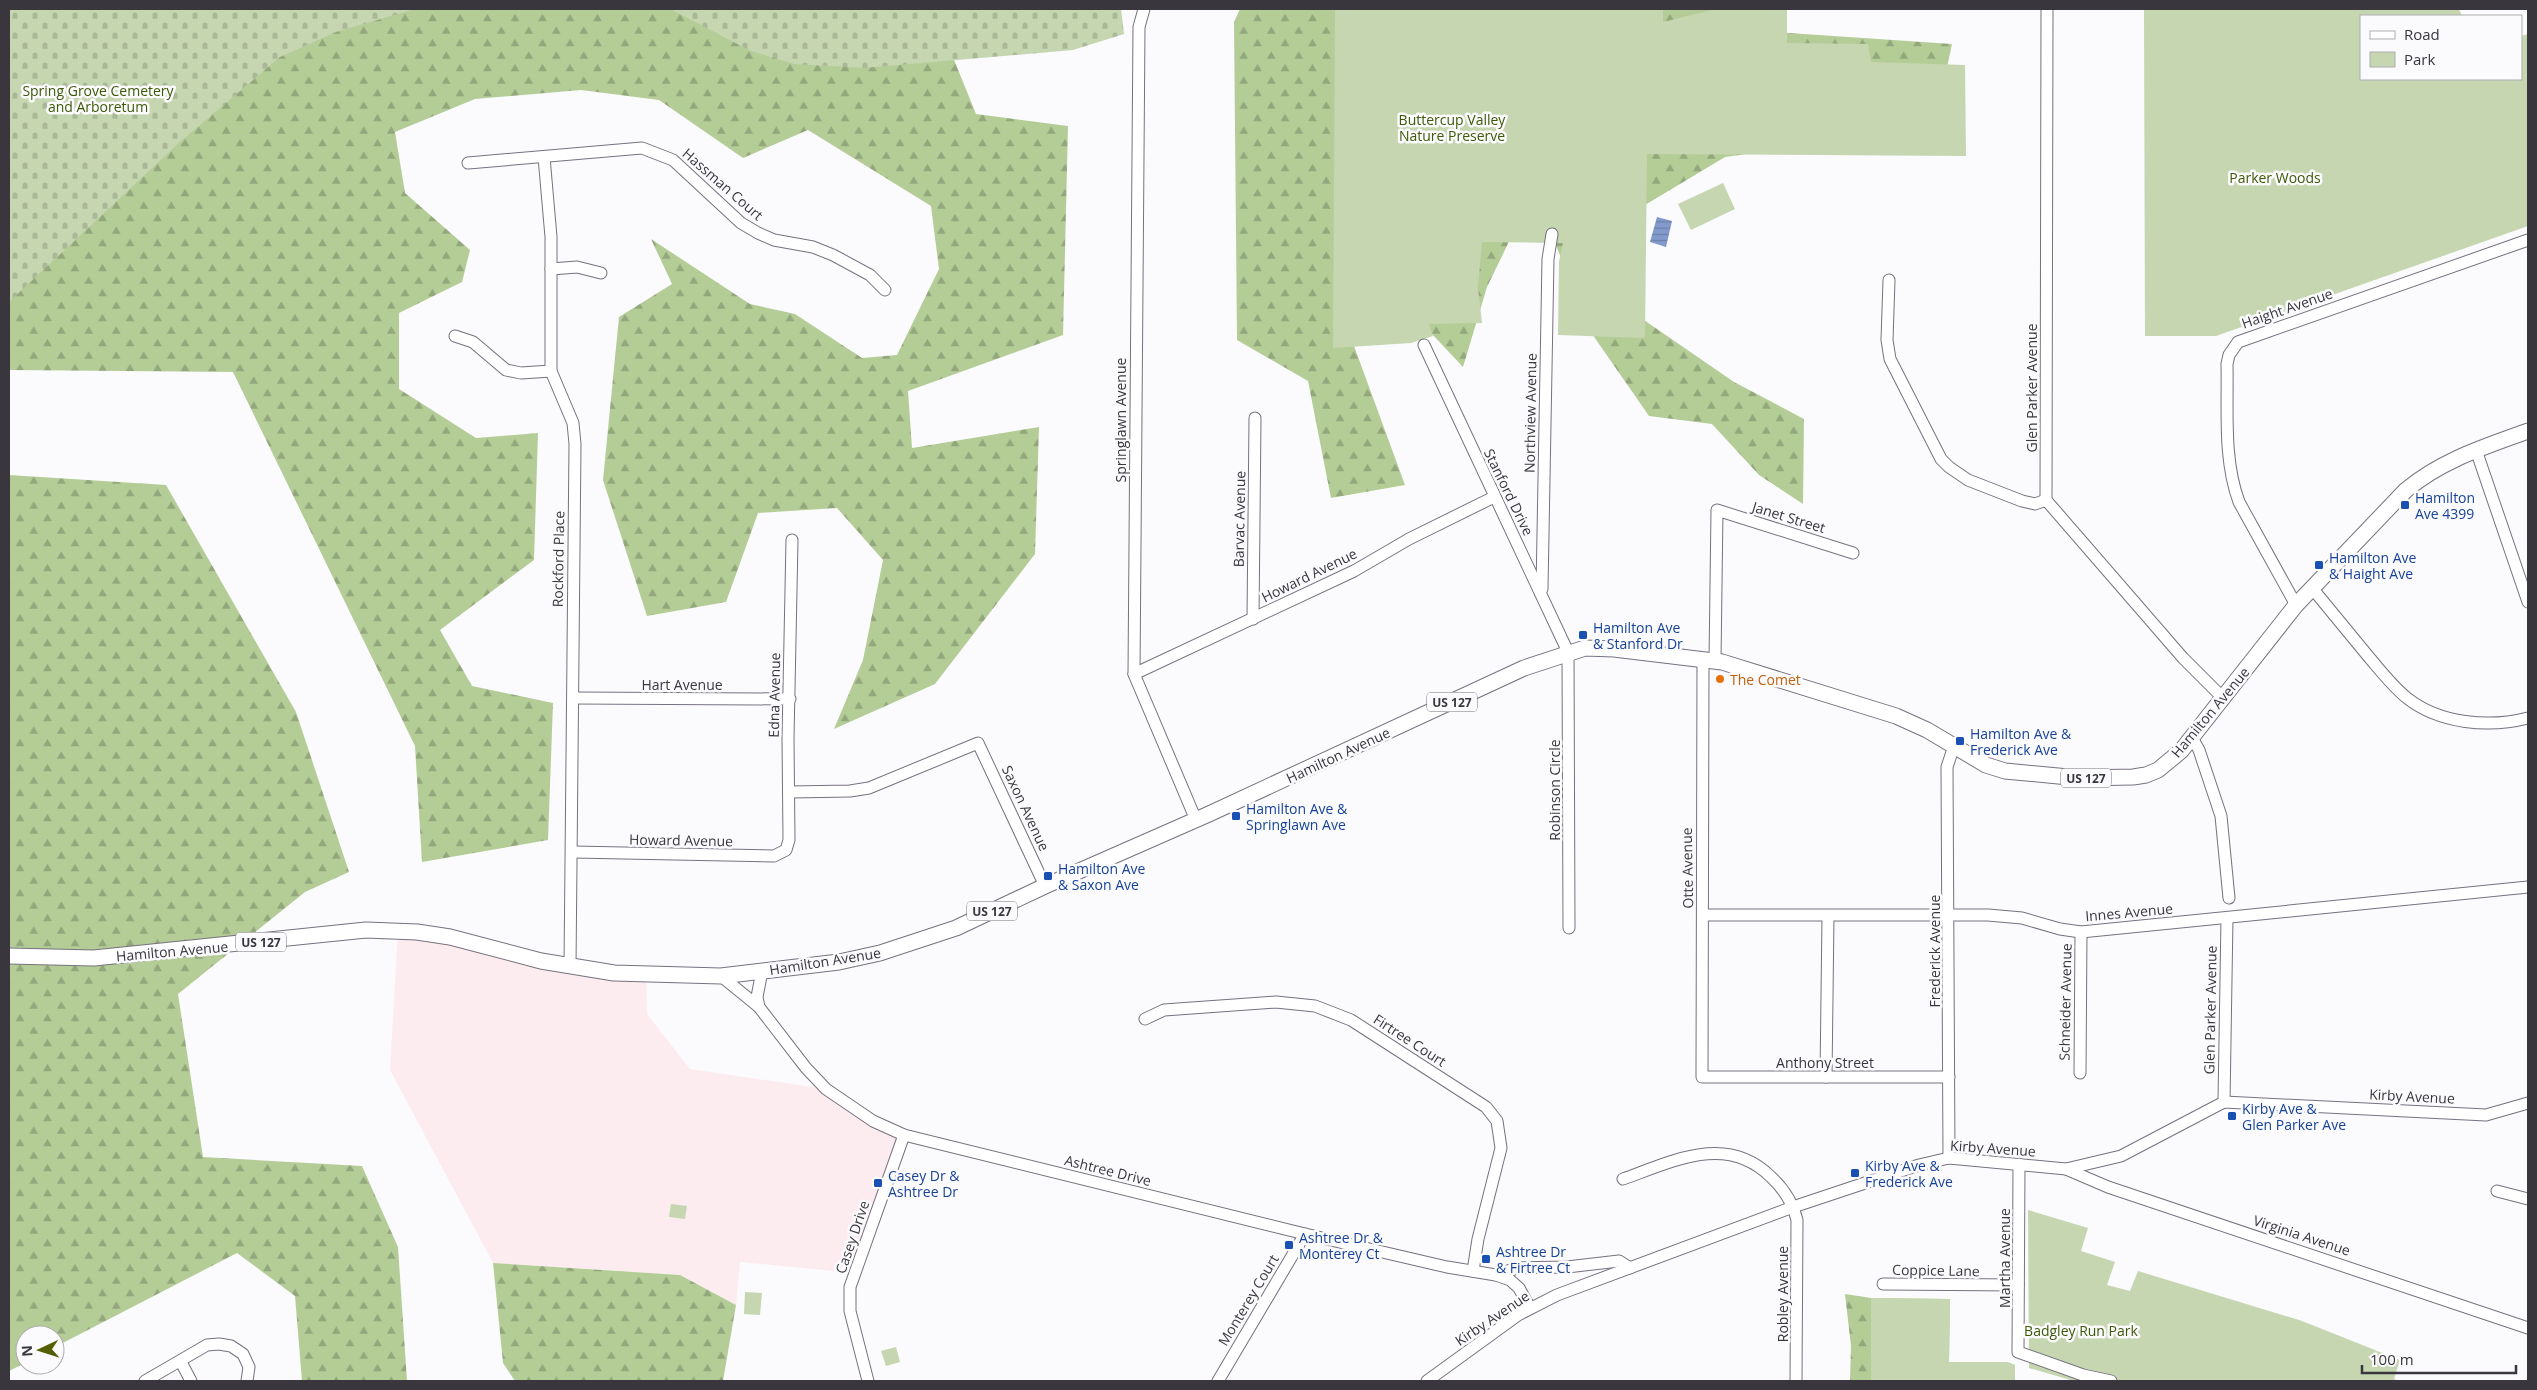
<svg xmlns="http://www.w3.org/2000/svg" width="2537" height="1390" viewBox="0 0 2537 1390" font-family="'Open Sans',sans-serif">
<defs>
<pattern id="forest-firs" width="22" height="20" patternUnits="userSpaceOnUse" patternTransform="scale(1.25)"><rect width="22" height="20" fill="#b4cd97"/><path d="M5 1l3.5 6h-7zM16 11l3.5 6h-7z" fill="#93a77c"/></pattern>
<pattern id="cemetery-stones" width="16" height="16" patternUnits="userSpaceOnUse" patternTransform="scale(1.25)"><rect width="16" height="16" fill="#c5d6b0"/><path d="M2 7V4a2 2 0 0 1 4 0v3zM10 15v-3a2 2 0 0 1 4 0v3z" fill="#aab898"/></pattern>
<pattern id="water-rules" width="6" height="5" patternUnits="userSpaceOnUse" patternTransform="scale(1.25)"><rect width="6" height="5" fill="#839bcc"/><path d="M0 2.5h6" fill="none" stroke="#6c7fa7"/></pattern>
</defs>
<rect width="100%" height="100%" fill="#fbfafd"/>
<polygon fill="#fcecef" points="398,931 646,974 647,1014 690,1069 826,1089 904,1135 854,1273 740,1262 736,1305 680,1275 493,1263 390,1070"/>
<g fill="url(#forest-firs)">
<polygon points="9,9 1106,9 948,45 976,114 1068,126 1063,335 908,391 912,448 1039,427 1035,554 935,684 834,729 863,660 883,560 837,508 758,513 726,602 647,616 603,480 619,317 672,284 651,239 750,304 795,314 862,358 897,355 939,269 931,206 808,130 743,158 659,100 581,90 475,99 395,132 405,193 470,250 462,282 399,313 399,389 476,438 538,433 534,560 440,630 472,686 553,703 548,840 422,862 415,746 233,372 9,370"/>
<polygon points="1240,9 1737,9 1776,32 1952,44 1934,128 1725,157 1615,223 1625,307 1734,382 1804,419 1803,504 1759,475 1712,424 1649,416 1590,331 1534,190 1487,287 1463,367 1416,317 1354,346 1405,485 1331,498 1308,381 1237,340 1234,22"/>
<polygon points="9,475 166,485 296,712 349,872 305,892 178,994 203,1157 362,1166 398,1247 407,1381 302,1381 295,1296 237,1253 55,1347 55,1335 25,1335 25,1363 9,1371"/>
<polygon points="493,1263 680,1275 736,1305 723,1381 515,1381 503,1363"/>
<polygon points="1845,1294 1871,1298 1950,1299 1949,1362 2007,1362 2015,1365 2015,1381 1850,1381 1851,1346"/>
</g>
<g fill="url(#cemetery-stones)">
<polygon points="9,9 415,9 336,32 280,57 180,142 9,302"/>
<polygon points="670,9 1121,9 1124,34 1073,50 864,68 794,64 751,51"/>
</g>
<g fill="#c5d6b0">
<polygon points="1335,9 1663,9 1663,22 1716,9 1787,9 1787,43 1868,44 1871,62 1965,65 1966,156 1647,154 1645,338 1558,335 1559,262 1563,243 1482,242 1478,288 1482,323 1429,324 1433,336 1411,343 1333,348"/>
<polygon points="2144,9 2459,9 2462,16 2361,16 2361,79 2521,79 2521,36 2528,34 2528,226 2216,336 2145,336"/>
<polygon points="1723,183 1735,209 1691,230 1678,204"/>
<polygon points="671,1204 687,1206 685,1219 669,1217"/>
<polygon points="2028,1210 2088,1228 2081,1251 2115,1262 2107,1285 2130,1291 2138,1271 2302,1321 2400,1360 2394,1379 2399,1381 2074,1381 2029,1368"/>
<polygon points="745,1292 762,1293 760,1315 744,1314"/>
<polygon points="1871,1298 1950,1299 1949,1362 2007,1362 2015,1365 2015,1381 1871,1381"/>
<polygon points="896,1347 900,1362 886,1366 881,1351"/>
</g>
<polygon fill="url(#water-rules)" points="1657,217 1672,221 1666,247 1650,242"/>
<g fill="none" stroke-linecap="round" stroke-linejoin="round">
<g stroke="#77717f" stroke-width="13">
<g id="minor">
<polyline points="1144,9 1139,27 1134,674 1196,820"/>
<polyline points="2047,9 2046,500 2183,658 2224,699"/>
<polyline points="544,157 551,237 551,371 573,423 575,444 570,967"/>
<polyline points="468,163 642,148 673,160 741,223 758,233 774,240 813,247 833,255 870,275 885,290"/>
<polyline points="551,269 577,267 601,273"/>
<polyline points="1889,280 1887,340 1890,359 1941,459 1949,467 1968,480 2022,501 2035,504 2046,500"/>
<polyline points="455,336 473,342 506,370 521,373 551,371"/>
<polyline points="1424,345 1568,652 1569,928"/>
<polyline points="2476,450 2528,602"/>
<path d="M2312,588C2330,610 2349,633 2368,656C2380,670 2392,686 2407,698C2440,724 2489,728 2528,718"/>
<polyline points="1542,589 1548,259 1552,234"/>
<path d="M2296,605L2239,502C2223,459 2228,409 2227,364L2229,355L2238,342L2528,240"/>
<polyline points="1253,619 1255,418"/>
<polyline points="1703,659 1702,1077 1949,1077"/>
<polyline points="1715,660 1717,510 1853,553"/>
<polyline points="1134,674 1354,571 1409,539 1494,497"/>
<polyline points="574,698 790,699"/>
<polyline points="2192,738 2199,750 2221,816 2229,898"/>
<polyline points="790,792 850,791 869,788 978,743 1045,886"/>
<polyline points="573,852 774,856 786,850 789,840 788,738 792,540"/>
<polyline points="1703,915 1988,915 2022,918 2060,929 2081,932 2528,887"/>
<polyline points="721,976 759,1007 806,1068 826,1089 873,1121 904,1135 1305,1234 1447,1267 1496,1275 1510,1280 1519,1288 1530,1308"/>
<polyline points="759,1007 757,997 762,971"/>
<polyline points="1145,1019 1164,1010 1276,1002 1315,1006 1351,1020 1486,1107 1497,1121 1501,1148 1478,1239 1473,1271"/>
<polyline points="2080,1073 2081,932"/>
<polyline points="1826,1077 1828,916"/>
<polyline points="2224,1102 2227,918"/>
<polyline points="1949,1158 1947,767 1954,746"/>
<polyline points="2019,1164 2018,1352 2083,1375 2111,1381"/>
<polyline points="2066,1169 2108,1187 2528,1328"/>
<path d="M1623,1179C1673,1161 1727,1133 1771,1177C1783,1188 1793,1204 1797,1220L1796,1381"/>
<polyline points="2497,1191 2528,1199"/>
<polyline points="1496,1275 1517,1268 1567,1267 1619,1261 1630,1268"/>
<polyline points="1883,1284 2018,1285"/>
<polyline points="181,1362 191,1381"/>
<polyline points="145,1381 207,1345 219,1344 231,1346 243,1354 249,1367 247,1381"/>
<polyline points="868,1381 850,1311 850,1287 904,1135"/>
<polyline points="1218,1381 1305,1234"/>
<polyline points="1427,1381 1518,1315 1557,1295 1793,1207 1919,1165 1949,1158 2066,1169 2121,1156 2224,1102 2486,1115 2528,1103"/>
</g>
</g>
<g stroke="#77717f" stroke-width="17">
<path id="major" d="M9,956L94,958L366,930L417,932L450,937L541,961L614,973L721,976L839,962L880,953L956,928L1045,886L1209,814L1524,668L1585,648L1614,649L1722,662L1896,716L1927,730L1986,765L2005,771L2079,778L2133,777L2146,775L2158,770L2181,751L2296,605L2406,490C2442,460 2484,447 2528,431"/>
</g>
<use href="#minor" stroke="#fff" stroke-width="11"/>
<use href="#major" stroke="#fff" stroke-width="15"/>
</g>
<g fill="#1a4fb4" stroke="#fbfafd" stroke-width="2">
<rect x="2400" y="500" width="10" height="10" rx="2.5"/>
<rect x="2314" y="560" width="10" height="10" rx="2.5"/>
<rect x="1578" y="630" width="10" height="10" rx="2.5"/>
<rect x="1955" y="736" width="10" height="10" rx="2.5"/>
<rect x="1231" y="811" width="10" height="10" rx="2.5"/>
<rect x="1043" y="871" width="10" height="10" rx="2.5"/>
<rect x="2227" y="1111" width="10" height="10" rx="2.5"/>
<rect x="1850" y="1168" width="10" height="10" rx="2.5"/>
<rect x="873" y="1178" width="10" height="10" rx="2.5"/>
<rect x="1284" y="1240" width="10" height="10" rx="2.5"/>
<rect x="1481" y="1254" width="10" height="10" rx="2.5"/>
</g>
<circle fill="#e8710a" stroke="#fbfafd" stroke-width="2" cx="1720" cy="679" r="5"/>
<g text-anchor="middle" dominant-baseline="central" stroke-width="5" stroke-linejoin="round" paint-order="stroke">
<g fill="#fbfafd" stroke="#737277" stroke-width="1">
<rect x="1427" y="692.5" width="50" height="19" rx="4"/>
<rect x="2061" y="768.5" width="50" height="19" rx="4"/>
<rect x="967" y="901.5" width="50" height="19" rx="4"/>
<rect x="236" y="932.5" width="50" height="19" rx="4"/>
</g>
<g font-size="12" font-weight="bold" fill="#39373d">
<text x="1452" y="702">US 127</text>
<text x="2086" y="778">US 127</text>
<text x="992" y="911">US 127</text>
<text x="261" y="942">US 127</text>
</g>
<g font-size="14" fill="#3e5907" stroke="#fbfafd">
<text x="98" y="90">Spring Grove Cemetery<tspan x="98" dy="16">and Arboretum</tspan></text>
<text x="1452" y="119">Buttercup Valley<tspan x="1452" dy="16">Nature Preserve</tspan></text>
<text x="2275" y="177">Parker Woods</text>
<text x="2081" y="1330">Badgley Run Park</text>
</g>
<g font-size="14" fill="#39373d" stroke="#fbfafd">
<text transform="translate(723 184) rotate(41)">Hassman Court</text>
<text transform="translate(2287 308) rotate(-19)">Haight Avenue</text>
<text transform="translate(2031 388) rotate(-90)">Glen Parker Avenue</text>
<text transform="translate(1530 413) rotate(-89)">Northview Avenue</text>
<text transform="translate(1120 420) rotate(-90)">Springlawn Avenue</text>
<text transform="translate(1509 492) rotate(64)">Stanford Drive</text>
<text transform="translate(1789 517) rotate(17)">Janet Street</text>
<text transform="translate(1239 519) rotate(-89)">Barvac Avenue</text>
<text transform="translate(558 559) rotate(-89)">Rockford Place</text>
<text transform="translate(1309 575) rotate(-26)">Howard Avenue</text>
<text x="682" y="684">Hart Avenue</text>
<text transform="translate(774 695) rotate(-89)">Edna Avenue</text>
<text transform="translate(2210 712) rotate(-50)">Hamilton Avenue</text>
<text transform="translate(1338 755) rotate(-25)">Hamilton Avenue</text>
<text transform="translate(1554 790) rotate(-90)">Robinson Circle</text>
<text transform="translate(1026 808) rotate(65)">Saxon Avenue</text>
<text transform="translate(681 840) rotate(1)">Howard Avenue</text>
<text transform="translate(1687 868) rotate(-91)">Otte Avenue</text>
<text transform="translate(2129 912) rotate(-5)">Innes Avenue</text>
<text transform="translate(172 951) rotate(-5)">Hamilton Avenue</text>
<text transform="translate(1934 951) rotate(-90)">Frederick Avenue</text>
<text transform="translate(825 961) rotate(-9)">Hamilton Avenue</text>
<text transform="translate(2065 1002) rotate(-89)">Schneider Avenue</text>
<text transform="translate(2210 1010) rotate(-89)">Glen Parker Avenue</text>
<text transform="translate(1410 1040) rotate(33)">Firtree Court</text>
<text x="1825" y="1062">Anthony Street</text>
<text transform="translate(2412 1096) rotate(3)">Kirby Avenue</text>
<text transform="translate(1993 1148) rotate(4)">Kirby Avenue</text>
<text transform="translate(1108 1170) rotate(14)">Ashtree Drive</text>
<text transform="translate(2302 1235) rotate(18)">Virginia Avenue</text>
<text transform="translate(852 1237) rotate(-71)">Casey Drive</text>
<text transform="translate(2004 1258) rotate(-90)">Martha Avenue</text>
<text transform="translate(1936 1270) rotate(1)">Coppice Lane</text>
<text transform="translate(1782 1294) rotate(-90)">Robley Avenue</text>
<text transform="translate(1248 1300) rotate(-59)">Monterey Court</text>
<text transform="translate(1492 1318) rotate(-34)">Kirby Avenue</text>
</g>
<g font-size="14" fill="#164399" stroke="#fbfafd" text-anchor="start">
<text x="2415" y="497">Hamilton<tspan x="2415" dy="16">Ave 4399</tspan></text>
<text x="2329" y="557">Hamilton Ave<tspan x="2329" dy="16">&amp; Haight Ave</tspan></text>
<text x="1593" y="627">Hamilton Ave<tspan x="1593" dy="16">&amp; Stanford Dr</tspan></text>
<text x="1970" y="733">Hamilton Ave &amp;<tspan x="1970" dy="16">Frederick Ave</tspan></text>
<text x="1246" y="808">Hamilton Ave &amp;<tspan x="1246" dy="16">Springlawn Ave</tspan></text>
<text x="1058" y="868">Hamilton Ave<tspan x="1058" dy="16">&amp; Saxon Ave</tspan></text>
<text x="2242" y="1108">Kirby Ave &amp;<tspan x="2242" dy="16">Glen Parker Ave</tspan></text>
<text x="1865" y="1165">Kirby Ave &amp;<tspan x="1865" dy="16">Frederick Ave</tspan></text>
<text x="888" y="1175">Casey Dr &amp;<tspan x="888" dy="16">Ashtree Dr</tspan></text>
<text x="1299" y="1237">Ashtree Dr &amp;<tspan x="1299" dy="16">Monterey Ct</tspan></text>
<text x="1496" y="1251">Ashtree Dr<tspan x="1496" dy="16">&amp; Firtree Ct</tspan></text>
</g>
<g font-size="14" fill="#c56008" stroke="#fbfafd" text-anchor="start">
<text x="1730" y="679">The Comet</text>
</g>
</g>
<rect width="2537" height="1390" fill="none" stroke="#39373d" stroke-width="20"/>
<rect x="2360" y="15" width="162" height="65" fill="#fbfafd" stroke="#adacb0"/>
<rect x="2370" y="31" width="25" height="8" fill="#ffffff" stroke="#adacb0"/>
<text x="2404" y="40" font-size="15" fill="#39373d">Road</text>
<rect x="2370" y="52" width="25" height="15" fill="#c5d6b0" stroke="#adacb0"/>
<text x="2404" y="65" font-size="15" fill="#39373d">Park</text>
<g transform="translate(40 1350) rotate(266)"><circle r="24" fill="#fbfafd" stroke="#adacb0"/>
<path d="M0-4L9 19L0 12L-9 19Z" fill="#546000"/>
<text y="-8" font-size="14" font-weight="bold" text-anchor="middle" fill="#39373d">N</text>
</g>
<path d="M2362 1365v8h154v-8" fill="none" stroke="#39373d" stroke-width="2.5"/>
<text x="2370" y="1365" font-size="15" fill="#39373d" stroke="#fbfafd" stroke-width="4" paint-order="stroke">100 m</text>
</svg>
